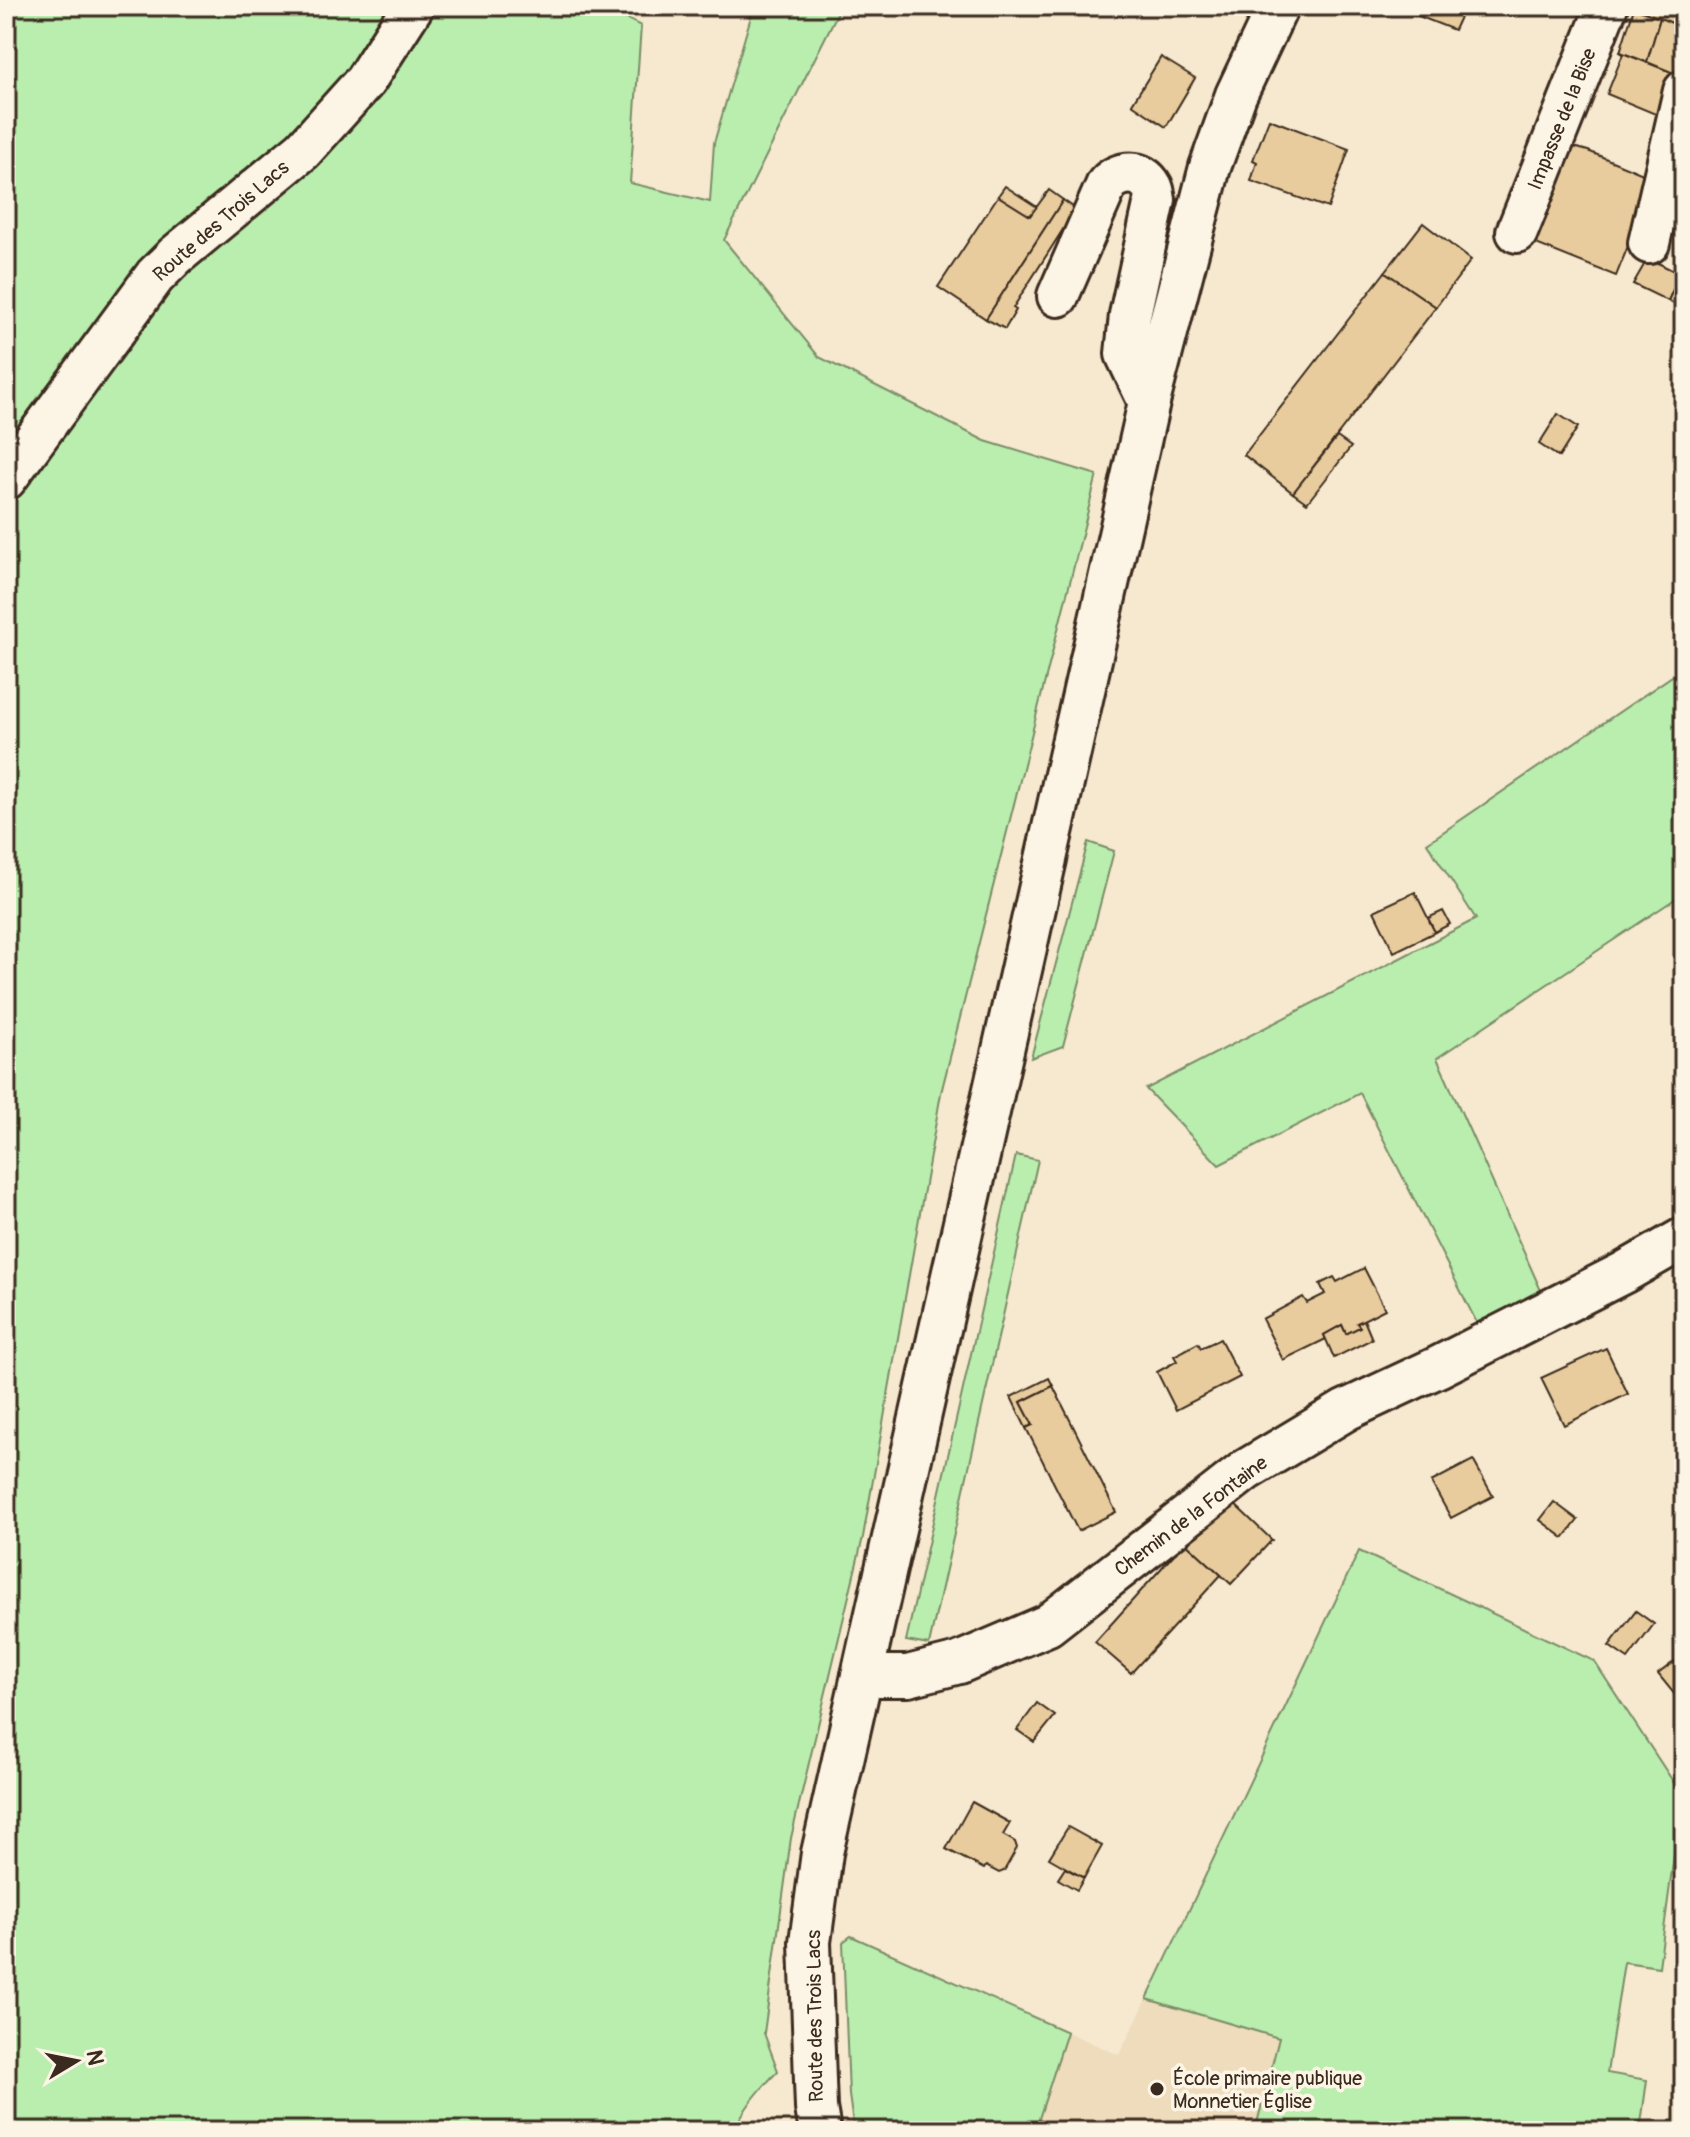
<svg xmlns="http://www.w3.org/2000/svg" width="1690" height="2137" viewBox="0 0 1690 2137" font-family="Pangolin,sans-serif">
<rect width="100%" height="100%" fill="#f6e9cf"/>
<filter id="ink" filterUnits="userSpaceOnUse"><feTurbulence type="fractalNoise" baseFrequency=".0125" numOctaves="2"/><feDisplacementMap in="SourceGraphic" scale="16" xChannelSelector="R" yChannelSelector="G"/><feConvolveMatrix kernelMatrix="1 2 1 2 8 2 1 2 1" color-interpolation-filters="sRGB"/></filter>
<g filter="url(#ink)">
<polygon fill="#eedcbd" points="1147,1999 1280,2038 1255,2131 1035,2131 1067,2032 1119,2055"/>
<g fill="#baeeaf" stroke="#7a8c66" stroke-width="2">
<path d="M6,6H602L641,26L630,183L710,202L714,143L754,6H841L724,240L819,357L985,441L1097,475L941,1093L863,1537L791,1838L764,2033L778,2071C761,2088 743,2108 734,2131H6Z"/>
<polygon points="1684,668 1684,893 1437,1058 1543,1295 1480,1329 1360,1093 1219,1165 1146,1089 1476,919 1427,843"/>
<polygon points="1088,842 1114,851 1063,1046 1031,1058"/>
<polygon points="1016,1155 1038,1160 929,1645 906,1641"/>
<polygon points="1359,1551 1594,1661 1682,1795 1659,1967 1624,1962 1607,2073 1647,2080 1640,2131 1255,2131 1279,2038 1147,1999"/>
<polygon points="851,1936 1067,2032 1035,2131 854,2131 849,2095 843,1942"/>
</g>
<g fill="#e8cc9d" stroke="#3b2a1e" stroke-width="2">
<polygon points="1393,6 1465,6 1454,30"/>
<polygon points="1628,6 1684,6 1684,28 1634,8"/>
<polygon points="1634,8 1660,18 1647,62 1620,52"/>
<polygon points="1660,18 1684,28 1684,42 1676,74 1647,62"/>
<polygon points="1620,52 1676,74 1665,118 1607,94 1623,54"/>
<polygon points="1161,57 1195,78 1166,127 1132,104"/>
<polygon points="1269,119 1349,149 1328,208 1251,181 1257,162 1253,160"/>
<polygon points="1563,144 1588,151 1655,179 1616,276 1526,240"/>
<polygon points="1005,186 1037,207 1030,216 998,196"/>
<polygon points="1049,190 1063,200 986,319 938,287 998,196 1030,216"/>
<polygon points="1063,200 1076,209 1013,308 1016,310 1005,329 986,319"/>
<polygon points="1423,223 1471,260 1436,307 1385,272"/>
<polygon points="1648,258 1680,274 1668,301 1633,284"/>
<polygon points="1385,272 1436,307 1293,493 1244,455"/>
<polygon points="1680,274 1684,276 1684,309 1668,301"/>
<polygon points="1558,414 1578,427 1559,457 1539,444"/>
<polygon points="1337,437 1351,447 1307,503 1293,493"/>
<polygon points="1415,892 1435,932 1394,952 1374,911"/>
<polygon points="1443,911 1450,924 1435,932 1428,918"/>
<polygon points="1364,1268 1385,1309 1357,1323 1360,1327 1346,1334 1342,1325 1324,1335 1326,1339 1283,1360 1262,1319 1303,1297 1307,1303 1325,1294 1320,1284 1334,1277 1337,1282"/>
<polygon points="1364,1320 1372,1339 1334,1358 1324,1335 1342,1325 1346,1334 1360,1327 1357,1323"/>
<polygon points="1220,1339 1240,1377 1176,1410 1157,1372 1177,1361 1174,1356 1198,1343 1201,1348"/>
<polygon points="1606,1348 1628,1394 1564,1425 1541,1378"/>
<polygon points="1049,1378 1053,1386 1021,1402 1033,1425 1026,1428 1011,1397"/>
<polygon points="1053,1386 1116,1512 1078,1531 1026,1428 1033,1425 1021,1402"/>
<polygon points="1473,1460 1493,1496 1451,1518 1431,1482"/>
<polygon points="1229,1499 1272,1540 1231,1584 1187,1544"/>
<polygon points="1554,1502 1578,1520 1564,1538 1540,1520"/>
<polygon points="1185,1542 1221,1575 1131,1673 1095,1642"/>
<polygon points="1636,1611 1654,1624 1628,1659 1609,1646"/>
<polygon points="1684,1654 1684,1706 1658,1674"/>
<polygon points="1037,1703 1055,1716 1034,1742 1017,1730"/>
<polygon points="972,1802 1010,1823 1003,1835 1015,1842 1017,1848 1004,1871 999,1873 986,1866 984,1869 946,1849"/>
<polygon points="1068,1827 1102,1846 1084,1878 1049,1858"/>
<polygon points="1065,1868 1084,1878 1077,1890 1058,1879"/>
</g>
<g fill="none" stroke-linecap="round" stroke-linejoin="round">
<g stroke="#3b2a1e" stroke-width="46">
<g id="minor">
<polyline points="1517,232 1607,6"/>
<polyline points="1649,243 1684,91"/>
<path d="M1058,296L1107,184C1119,171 1142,168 1152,187C1154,191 1154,195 1155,200L1130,315L1126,354L1149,402"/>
<polyline points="6,479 155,276 175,256 303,150 365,81 413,6"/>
<polyline points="862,1676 908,1676 959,1663 1048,1625 1246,1470 1346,1410 1438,1367 1623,1273 1684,1238"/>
<polyline points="820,2131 816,2108 810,1942 822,1853 1149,402 1210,167 1236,95 1278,6"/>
</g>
</g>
<use href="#minor" stroke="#fcf5e5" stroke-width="40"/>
</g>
</g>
<circle fill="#3b2a1e" stroke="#fcf5e5" stroke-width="3" cx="1157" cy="2089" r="8"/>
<g text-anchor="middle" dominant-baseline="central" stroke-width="7" stroke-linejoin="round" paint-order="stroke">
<g font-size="20" fill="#3b2a1e" stroke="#fcf5e5">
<text transform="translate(1562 119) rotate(-68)">Impasse de la Bise</text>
<text transform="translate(221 221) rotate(-41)">Route des Trois Lacs</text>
<text transform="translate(1191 1516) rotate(-37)">Chemin de la Fontaine</text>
<text transform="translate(815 2016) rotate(-91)">Route des Trois Lacs</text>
</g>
<g font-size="20" fill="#3b2a1e" stroke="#fcf5e5" text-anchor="start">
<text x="1173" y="2078">École primaire publique<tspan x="1173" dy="23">Monnetier Église</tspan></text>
</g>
</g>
<rect width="1690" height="2137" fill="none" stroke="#fcf5e5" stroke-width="32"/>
<rect x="16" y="16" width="1658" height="2105" fill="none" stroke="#3b2a1e" stroke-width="3" filter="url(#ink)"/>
<g transform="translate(76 2061) rotate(80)" stroke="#fcf5e5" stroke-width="6" paint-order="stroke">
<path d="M0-6L14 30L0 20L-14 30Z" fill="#3b2a1e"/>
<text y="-12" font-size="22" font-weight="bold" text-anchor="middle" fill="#3b2a1e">N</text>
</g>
</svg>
